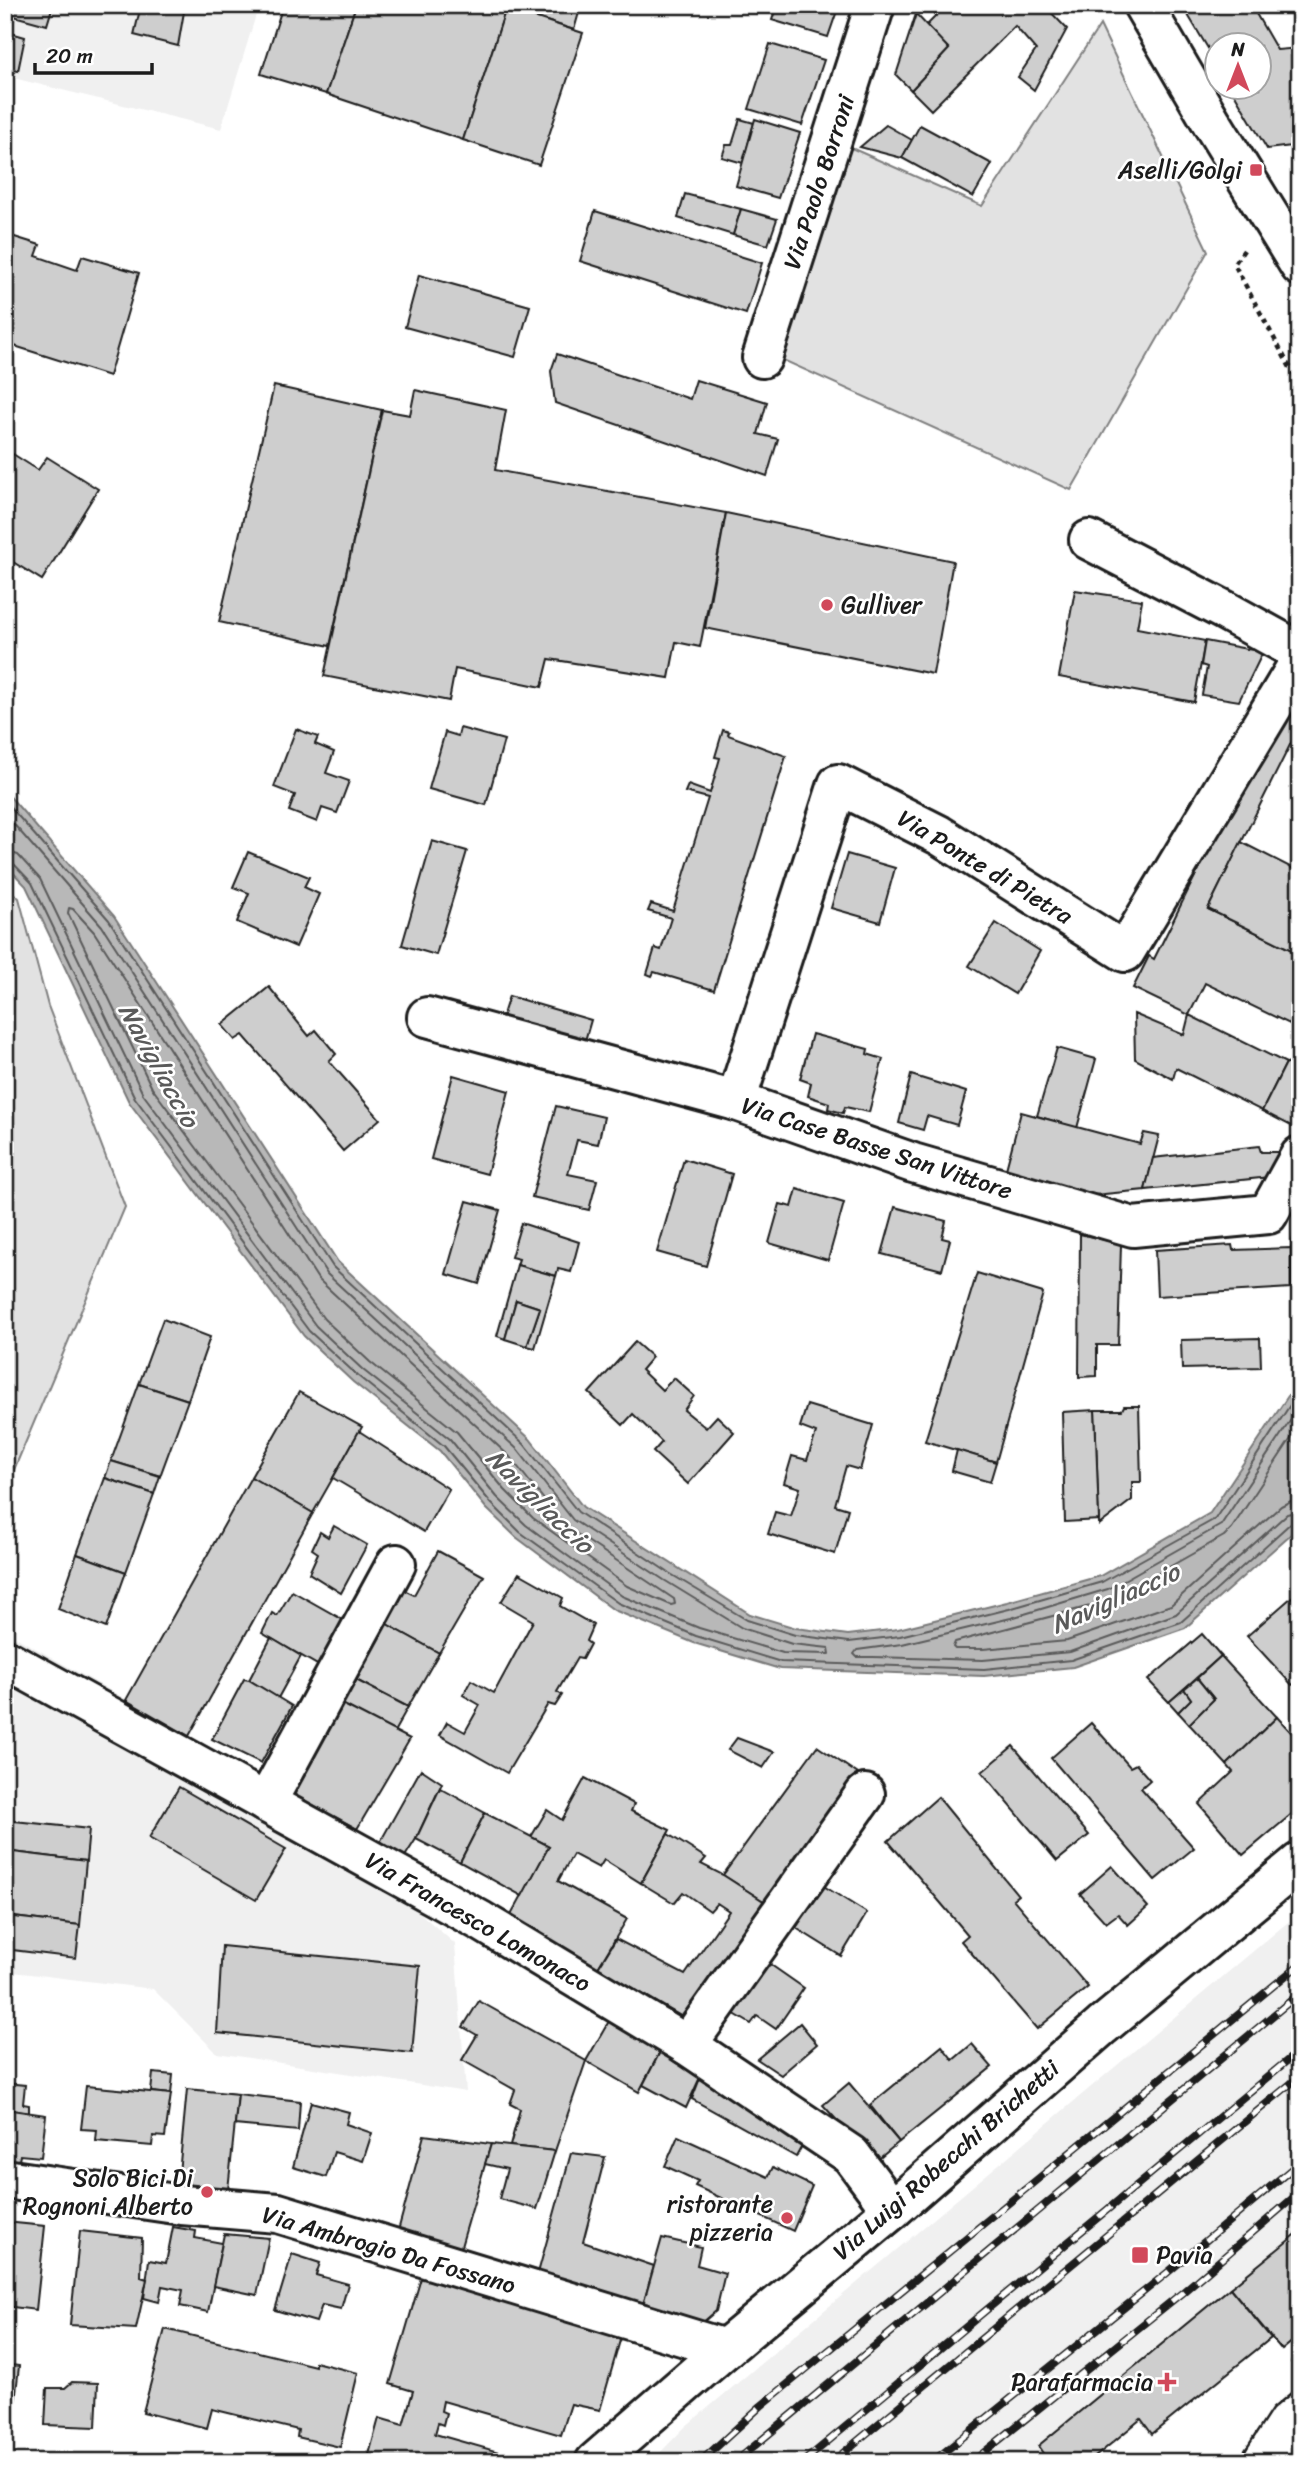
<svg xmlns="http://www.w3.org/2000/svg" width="1305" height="2467" viewBox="0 0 1305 2467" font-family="Sriracha,sans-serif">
<rect width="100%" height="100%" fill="#fff"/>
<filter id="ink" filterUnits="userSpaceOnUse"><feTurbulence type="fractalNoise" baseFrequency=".0143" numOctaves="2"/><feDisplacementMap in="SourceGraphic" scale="14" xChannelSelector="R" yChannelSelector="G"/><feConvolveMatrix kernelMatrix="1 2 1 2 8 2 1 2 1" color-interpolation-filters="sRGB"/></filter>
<g filter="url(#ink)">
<g fill="#f0f0f0">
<polygon points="5,5 259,5 221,129 5,76"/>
<polygon points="5,1631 269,1780 455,1944 466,2092 217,2053 153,1989 5,1971"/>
<polygon points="1300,1912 1300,2231 1038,2446 1046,2457 1040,2462 651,2462 685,2427"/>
</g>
<g fill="#e2e2e2" stroke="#7f7f7f" stroke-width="2">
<polygon points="1100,25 1208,251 1071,490 783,360 840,143 982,206"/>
<polygon points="5,886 19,898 48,1006 125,1207 5,1491"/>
</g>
<polygon fill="#b8b8b8" stroke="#7a7a7a" stroke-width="2" points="5,791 114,916 338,1262 530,1439 583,1507 750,1614 796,1628 848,1635 898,1629 1007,1602 1100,1576 1210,1513 1300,1378 1300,1523 1291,1534 1185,1628 1073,1667 984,1676 780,1669 694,1643 614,1610 516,1537 486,1508 440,1451 353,1382 304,1336 129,1102 26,886 5,864"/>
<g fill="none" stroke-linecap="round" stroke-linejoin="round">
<g stroke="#5a5a5a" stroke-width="2">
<polyline points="5,801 109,920 333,1267 524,1444 578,1512 669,1573 747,1620 795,1635 849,1642 900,1636 1009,1609 1102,1582 1215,1519 1300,1390"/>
<polyline points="5,814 102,926 327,1274 518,1450 573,1520 664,1580 742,1628 792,1644 829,1648 830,1654 783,1653 699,1628 622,1596 526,1525 497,1497 450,1439 363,1370 316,1326 143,1094 40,879 18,855 5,851"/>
<polyline points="5,860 12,862 32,883 135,1098 309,1331 358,1376 444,1446 491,1503 520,1532 618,1603 696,1636 781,1662 984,1669 1071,1660 1181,1622 1293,1521 1300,1519"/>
<polygon points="69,908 73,909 94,932 318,1279 510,1457 565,1526 674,1599 675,1604 671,1605 627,1586 533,1518 505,1490 457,1432 370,1362 324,1319 152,1088 68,913"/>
<polyline points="1300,1406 1221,1525 1108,1589 1011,1618 902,1644 857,1650 854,1654 857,1657 873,1657 983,1660 1070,1652 1176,1614 1287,1514 1300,1511"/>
<polyline points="1300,1425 1232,1528 1224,1536 1109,1601 955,1642 953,1647 955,1649 983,1649 1067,1641 1171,1605 1281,1506 1291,1501 1300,1500"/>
</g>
</g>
<g fill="#cecece" stroke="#1c1c1c" stroke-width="2">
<polygon points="5,5 53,5 47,25 14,16 11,33 25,37 18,71 5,68"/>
<polygon points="141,5 185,6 178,46 134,35"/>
<polygon points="283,5 356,5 326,94 261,74"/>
<polygon points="356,5 534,5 531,16 506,8 463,140 326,94"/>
<polygon points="534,5 568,5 580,9 574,30 531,16"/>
<polygon points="568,5 592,5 590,13"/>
<polygon points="777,5 839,5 828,37 772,20"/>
<polygon points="947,5 1044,5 1067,29 1034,90 1018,77 1036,50 1015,26 931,110 911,90 949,49 926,26"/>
<polygon points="1182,5 1251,5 1277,50 1300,48 1300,145 1267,149 1231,88 1260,88 1260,46 1218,46 1218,65"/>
<polygon points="506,8 583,33 539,165 463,140"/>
<polygon points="916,14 949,49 911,90 896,75"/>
<polygon points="770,44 824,60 802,125 749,109"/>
<polygon points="740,119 754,123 743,163 722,157 726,145 732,145"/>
<polygon points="755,119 800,133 778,198 736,186"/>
<polygon points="886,125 912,140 902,158 860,147"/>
<polygon points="920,125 992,164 973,197 902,158"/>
<polygon points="685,194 741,209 733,235 678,218"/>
<polygon points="741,209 777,219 768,245 733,235"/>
<polygon points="595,211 762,263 746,314 580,261"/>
<polygon points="5,234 40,245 36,256 77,270 82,256 139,273 109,376 5,343"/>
<polygon points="419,275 530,306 515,357 405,327"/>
<polygon points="557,354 690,399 696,380 767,402 758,434 778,439 767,476 555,403 551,371"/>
<polygon points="274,386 382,410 330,646 219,622"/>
<polygon points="415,390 506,410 495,470 726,513 700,647 676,642 669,678 549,659 542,687 455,669 449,701 324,676 382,410 410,415"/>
<polygon points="5,449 38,470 47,457 98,489 42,580 5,557"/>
<polygon points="726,513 953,561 933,674 705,628"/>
<polygon points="1075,590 1142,600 1137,628 1205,641 1194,702 1059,677"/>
<polygon points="1205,641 1263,652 1239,701 1202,695 1207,667 1201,665"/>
<polygon points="1285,695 1300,703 1300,725 1208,909 1300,954 1300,1029 1205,983 1189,1015 1133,988 1149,956 1154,959"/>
<polygon points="460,728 504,740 486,805 429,789 445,732 458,736"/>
<polygon points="296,729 318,737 315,744 334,752 326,773 349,781 337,813 322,808 317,822 289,811 295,795 274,787"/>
<polygon points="723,730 729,732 728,735 786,756 714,990 654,972 652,976 647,974 655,948 661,950 671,918 648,911 651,904 673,911 708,798 685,792 688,785 710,793 720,758 715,757"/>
<polygon points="432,841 467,851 436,955 402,945"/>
<polygon points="1241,842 1300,872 1300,954 1208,909"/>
<polygon points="248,852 309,877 304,887 319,894 296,947 237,922 249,893 233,887"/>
<polygon points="847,854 895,868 880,922 831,908"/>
<polygon points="996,923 1040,951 1015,994 969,966"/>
<polygon points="269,987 309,1036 316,1030 336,1054 329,1061 380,1119 343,1151 243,1035 235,1040 222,1025"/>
<polygon points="509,996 591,1020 582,1051 499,1027"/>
<polygon points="1134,1014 1184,1035 1189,1015 1286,1063 1262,1111 1176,1068 1173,1079 1135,1059"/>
<polygon points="812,1034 868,1049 867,1054 883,1059 869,1112 845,1107 843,1113 828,1109 829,1103 808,1096 811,1083 800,1079"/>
<polygon points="1057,1048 1096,1059 1077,1128 1037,1116"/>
<polygon points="1286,1063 1300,1070 1300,1124 1297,1129 1262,1111"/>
<polygon points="453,1075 509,1091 487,1174 431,1159"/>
<polygon points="911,1075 966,1092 957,1125 927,1116 923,1130 899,1123"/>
<polygon points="556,1106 604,1117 598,1144 577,1140 568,1174 597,1180 589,1210 532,1197"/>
<polygon points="1021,1112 1140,1144 1144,1133 1159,1136 1145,1190 1084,1196 1005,1173"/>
<polygon points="1259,1146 1261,1152 1285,1152 1270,1177 1145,1190 1153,1158"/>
<polygon points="684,1159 732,1174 706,1266 657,1252"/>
<polygon points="797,1189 844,1203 828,1260 769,1243 780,1204 792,1207"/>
<polygon points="1300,1197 1300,1248 1291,1248 1296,1221"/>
<polygon points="467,1201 500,1210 479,1284 446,1274"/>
<polygon points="895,1207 946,1221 942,1238 950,1240 942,1270 882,1254"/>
<polygon points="521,1223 579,1242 571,1272 558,1269 556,1276 517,1265 519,1259 511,1257"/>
<polygon points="1080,1234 1121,1244 1118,1345 1097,1345 1097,1376 1079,1377"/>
<polygon points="1232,1245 1233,1250 1291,1248 1291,1288 1157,1296 1155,1250"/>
<rect x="1291" y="1248" width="9" height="40"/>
<polygon points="517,1265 556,1276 535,1348 527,1346 540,1308 516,1300 505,1339 497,1336"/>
<polygon points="977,1273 1043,1293 996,1462 925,1441"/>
<polygon points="516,1300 540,1308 527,1346 505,1339"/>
<polygon points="163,1319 210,1337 188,1400 139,1384"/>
<polygon points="1260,1338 1261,1367 1182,1369 1181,1340"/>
<polygon points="635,1342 652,1357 641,1370 662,1390 674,1378 694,1396 684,1410 706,1428 717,1416 734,1432 688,1484 653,1452 662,1442 633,1414 623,1425 589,1393"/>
<polygon points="139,1384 188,1400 160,1476 111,1461"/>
<polygon points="299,1392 362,1427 313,1513 251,1477"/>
<polygon points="807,1405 873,1425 860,1470 846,1466 835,1505 848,1509 835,1554 768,1534 775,1512 791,1516 800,1488 784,1483 792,1456 807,1460 816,1433 800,1427"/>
<polygon points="1124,1406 1139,1406 1141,1482 1132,1482 1132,1500 1099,1525 1095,1410 1122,1410"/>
<polygon points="1095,1410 1099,1520 1065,1522 1062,1412"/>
<polygon points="359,1431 449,1489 424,1532 333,1478"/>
<polygon points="957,1450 996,1462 990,1482 952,1471"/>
<polygon points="111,1461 160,1476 154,1494 105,1478"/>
<polygon points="251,1477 313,1513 189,1736 126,1700"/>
<polygon points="105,1478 154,1494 126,1572 77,1554"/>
<polygon points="334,1526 367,1545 341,1593 309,1573 318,1553 312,1549 320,1532 328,1537"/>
<polygon points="438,1551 484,1576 439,1653 385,1623 404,1590 414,1595"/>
<polygon points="77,1554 126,1572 106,1628 58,1609"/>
<polygon points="519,1573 563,1598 560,1606 593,1625 586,1641 590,1644 582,1659 577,1658 557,1692 562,1695 555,1706 548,1704 507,1773 440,1735 447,1722 465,1732 480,1705 463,1695 471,1680 494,1693 533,1621 501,1602"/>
<polygon points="1300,1590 1300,1679 1292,1685 1247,1636"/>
<polygon points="292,1591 345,1621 321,1667 262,1633 272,1613 277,1616"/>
<polygon points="385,1623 439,1653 408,1707 354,1679"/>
<polygon points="1202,1634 1221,1656 1169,1702 1148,1680"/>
<polygon points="271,1638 301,1656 278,1698 249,1680"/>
<polygon points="1221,1656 1277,1717 1227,1765 1189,1724 1214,1699 1197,1678"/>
<polygon points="1197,1678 1214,1699 1189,1724 1178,1712 1191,1699 1184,1689"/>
<polygon points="244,1679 249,1680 292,1706 261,1763 212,1739"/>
<polygon points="354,1679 408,1707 394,1732 340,1703"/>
<polygon points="1184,1689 1191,1699 1178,1712 1169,1702"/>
<polygon points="340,1703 410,1739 357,1829 290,1793"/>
<polygon points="1277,1717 1300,1742 1300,1807 1243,1855 1199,1804 1233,1772 1227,1765"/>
<polygon points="1091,1723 1130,1767 1136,1764 1150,1780 1141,1788 1194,1848 1155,1880 1051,1758"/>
<polygon points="737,1738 774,1752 763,1768 728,1750"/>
<polygon points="817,1746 861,1776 768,1904 723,1875"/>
<polygon points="1013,1746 1089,1835 1057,1861 982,1772"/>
<polygon points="421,1769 442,1783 416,1839 404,1858 379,1844"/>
<polygon points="585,1778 634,1804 631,1811 670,1830 641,1883 604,1860 599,1868 573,1854 558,1881 627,1919 598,1968 510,1917 549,1846 531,1837 547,1810 562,1820"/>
<polygon points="179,1787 286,1849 256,1900 149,1838"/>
<polygon points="440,1788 485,1813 460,1862 416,1839"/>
<polygon points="938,1797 1018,1895 1013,1899 1088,1987 1037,2029 961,1941 968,1935 888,1841"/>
<polygon points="485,1813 549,1846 522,1896 460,1862"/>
<polygon points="5,1820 89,1829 86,1861 5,1851"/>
<polygon points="668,1834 706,1858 701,1864 723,1875 768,1904 686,2019 598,1968 616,1939 685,1975 729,1911 717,1903 710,1911 683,1892 674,1903 641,1883"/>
<polygon points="5,1851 86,1861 80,1925 5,1916"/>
<polygon points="1112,1866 1148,1907 1128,1925 1118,1914 1106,1923 1080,1894"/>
<polygon points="822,1885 867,1913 841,1956 796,1928"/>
<polygon points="5,1916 80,1925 76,1958 5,1949"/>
<polygon points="222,1946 420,1966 412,2053 217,2033"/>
<polygon points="761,1958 804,1988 776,2029 757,2016 751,2024 726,2009"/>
<polygon points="479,2001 586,2061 555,2151 510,2146 520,2109 510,2104 515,2090 462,2060 477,2035 463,2027"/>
<polygon points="609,2021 661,2050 639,2092 586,2061"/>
<polygon points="800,2023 817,2044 781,2075 757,2059"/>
<polygon points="972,2044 992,2067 899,2142 870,2105 942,2046 953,2060"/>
<polygon points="661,2050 702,2073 686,2108 643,2085"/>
<polygon points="153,2073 173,2075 171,2094 151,2092"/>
<polygon points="702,2073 810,2131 796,2157 692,2099"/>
<polygon points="5,2083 25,2085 23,2104 29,2105 29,2113 5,2109"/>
<polygon points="849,2083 899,2142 875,2162 823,2105"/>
<polygon points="86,2086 171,2094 165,2137 153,2136 152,2146 96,2141 97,2130 81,2129"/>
<polygon points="187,2089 238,2094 228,2190 178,2184"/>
<polygon points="238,2094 300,2101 298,2131 235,2125"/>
<polygon points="311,2102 349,2112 346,2124 372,2133 363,2161 334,2152 326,2177 293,2167"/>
<polygon points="5,2109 46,2115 41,2157 20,2155 18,2166 5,2164"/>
<polygon points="424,2135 491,2144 460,2250 398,2231"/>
<polygon points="678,2136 768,2177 773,2167 812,2186 793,2231 695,2186 698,2181 665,2166"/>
<polygon points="491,2144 555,2151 537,2209 499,2199 507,2169 485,2164"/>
<polygon points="571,2153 605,2157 583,2242 654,2266 643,2305 538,2273"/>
<polygon points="5,2222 45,2226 36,2310 5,2306"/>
<polygon points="173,2227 196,2231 195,2238 222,2243 208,2312 180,2306 183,2290 162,2286 159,2302 144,2298 149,2260 166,2263"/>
<polygon points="80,2231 142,2238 141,2277 147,2279 136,2329 70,2325"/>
<polygon points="1300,2231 1300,2335 1282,2350 1230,2288"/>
<polygon points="224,2234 269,2238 257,2295 213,2286"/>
<polygon points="662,2238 701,2247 697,2265 725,2273 716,2311 702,2323 643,2305"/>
<polygon points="292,2254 320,2263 316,2275 348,2284 341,2309 322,2305 316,2322 275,2310"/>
<polygon points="421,2278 621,2337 600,2410 571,2404 561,2435 443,2401 441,2411 446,2413 443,2425 438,2423 435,2434 534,2462 367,2462 379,2418 403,2425 413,2391 390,2384"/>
<polygon points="1230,2288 1271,2338 1152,2434 1141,2419 1089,2462 1049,2462 1038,2446"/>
<polygon points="165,2329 315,2366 315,2362 358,2373 340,2447 297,2437 298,2430 212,2409 207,2428 143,2412"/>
<polygon points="5,2364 19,2366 13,2419 5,2418"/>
<polygon points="72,2382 98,2383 96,2427 45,2425 47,2388 65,2388"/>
</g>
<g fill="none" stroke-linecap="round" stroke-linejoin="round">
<g stroke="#1c1c1c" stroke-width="26">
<polyline id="service" points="1257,2454 1281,2417 1300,2401"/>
</g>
<g stroke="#1c1c1c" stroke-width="44">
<g id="minor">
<polyline points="762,358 875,5"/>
<polyline points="1089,540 1224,610 1300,652"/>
<polyline points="427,1017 736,1101 913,1163 1133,1227 1268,1214 1300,1156"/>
<polyline points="736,1101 838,784 939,835 1125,952 1300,661"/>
<polyline points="5,1659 481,1921 687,2045 851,2155 892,2210"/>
<polyline points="266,1803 396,1564"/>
<polyline points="687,2045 865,1794"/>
<polyline points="5,2179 182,2205 278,2213 725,2349"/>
<polyline points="1262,2462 1300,2434"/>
</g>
</g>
<g stroke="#1c1c1c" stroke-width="44">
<g id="tertiary">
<polyline points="1143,5 1212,123 1300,266"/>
<polyline points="595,2462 725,2349 892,2210 1102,2026 1300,1862"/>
</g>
</g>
<g stroke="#1c1c1c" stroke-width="4.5" stroke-dasharray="5 5" stroke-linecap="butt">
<polyline points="1244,250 1234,264 1300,386"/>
<polyline points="1298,2371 1291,2364 1300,2358"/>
</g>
<use href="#service" stroke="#fff" stroke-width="21"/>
<use href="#minor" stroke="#fff" stroke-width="38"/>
<use href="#tertiary" stroke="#fff" stroke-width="38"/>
<g stroke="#1c1c1c" stroke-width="8">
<g id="rail">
<polyline points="700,2462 761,2406 1300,1964"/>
<polyline points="735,2462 1300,1993"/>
<polyline points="803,2462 1300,2050"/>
<polyline points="832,2462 1300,2076"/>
<polyline points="932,2462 1167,2273 1300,2162"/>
<polyline points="972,2462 1183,2292 1300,2192"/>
</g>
</g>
<use href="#rail" stroke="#fff" stroke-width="5" stroke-dasharray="16" stroke-linecap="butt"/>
</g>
</g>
<g fill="#d1495b" stroke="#fff" stroke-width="2.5">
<rect x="1249" y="163" width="14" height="14" rx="3.5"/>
<circle cx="827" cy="605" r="7"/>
<circle cx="207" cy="2192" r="7"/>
<circle cx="787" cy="2218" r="7"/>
<rect x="1131" y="2246" width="18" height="18" rx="3.5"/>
<path d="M1163.5 2371.5h7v7h7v7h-7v7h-7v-7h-7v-7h7z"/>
</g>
<g text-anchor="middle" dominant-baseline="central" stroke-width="5" stroke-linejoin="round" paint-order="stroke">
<g font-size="24" fill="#1c1c1c" stroke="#fff" text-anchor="end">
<text x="1242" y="170">Aselli/Golgi</text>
<text x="841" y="605" text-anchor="start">Gulliver</text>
<text x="193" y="2178">Solo Bici Di<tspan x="193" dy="28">Rognoni Alberto</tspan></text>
<text x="773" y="2204">ristorante<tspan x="773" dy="28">pizzeria</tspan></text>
<text x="1156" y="2255" text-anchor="start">Pavia</text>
<text x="1153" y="2382">Parafarmacia</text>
</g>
<g font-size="24" fill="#1c1c1c" stroke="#fff">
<text transform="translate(819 182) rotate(-72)">Via Paolo Borroni</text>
<text transform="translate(985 867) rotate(31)">Via Ponte di Pietra</text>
<text transform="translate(877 1148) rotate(18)">Via Case Basse San Vittore</text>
<text transform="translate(478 1922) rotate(30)">Via Francesco Lomonaco</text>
<text transform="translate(946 2160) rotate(-41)">Via Luigi Robecchi Brichetti</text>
<text transform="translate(389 2250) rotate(16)">Via Ambrogio Da Fossano</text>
</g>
<g font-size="26" font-style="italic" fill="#5a5a5a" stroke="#fff">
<text transform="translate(159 1065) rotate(61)">Navigliaccio</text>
<text transform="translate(540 1501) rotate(44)">Navigliaccio</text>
<text transform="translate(1115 1598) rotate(-24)">Navigliaccio</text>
</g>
</g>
<rect width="1305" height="2467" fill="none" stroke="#fff" stroke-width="28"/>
<rect x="14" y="14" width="1277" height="2439" fill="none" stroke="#1c1c1c" stroke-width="2.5" filter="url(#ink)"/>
<g transform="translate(1238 66)"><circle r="33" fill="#ffffff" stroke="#a4a4a4" stroke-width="2"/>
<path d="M0-5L12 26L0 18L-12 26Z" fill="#d1495b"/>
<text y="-10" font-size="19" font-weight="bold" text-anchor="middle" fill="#1c1c1c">N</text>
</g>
<path d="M35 63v10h117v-10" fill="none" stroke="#1c1c1c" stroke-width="3.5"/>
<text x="46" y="63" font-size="21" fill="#1c1c1c" stroke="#ffffff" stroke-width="5" paint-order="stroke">20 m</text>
</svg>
